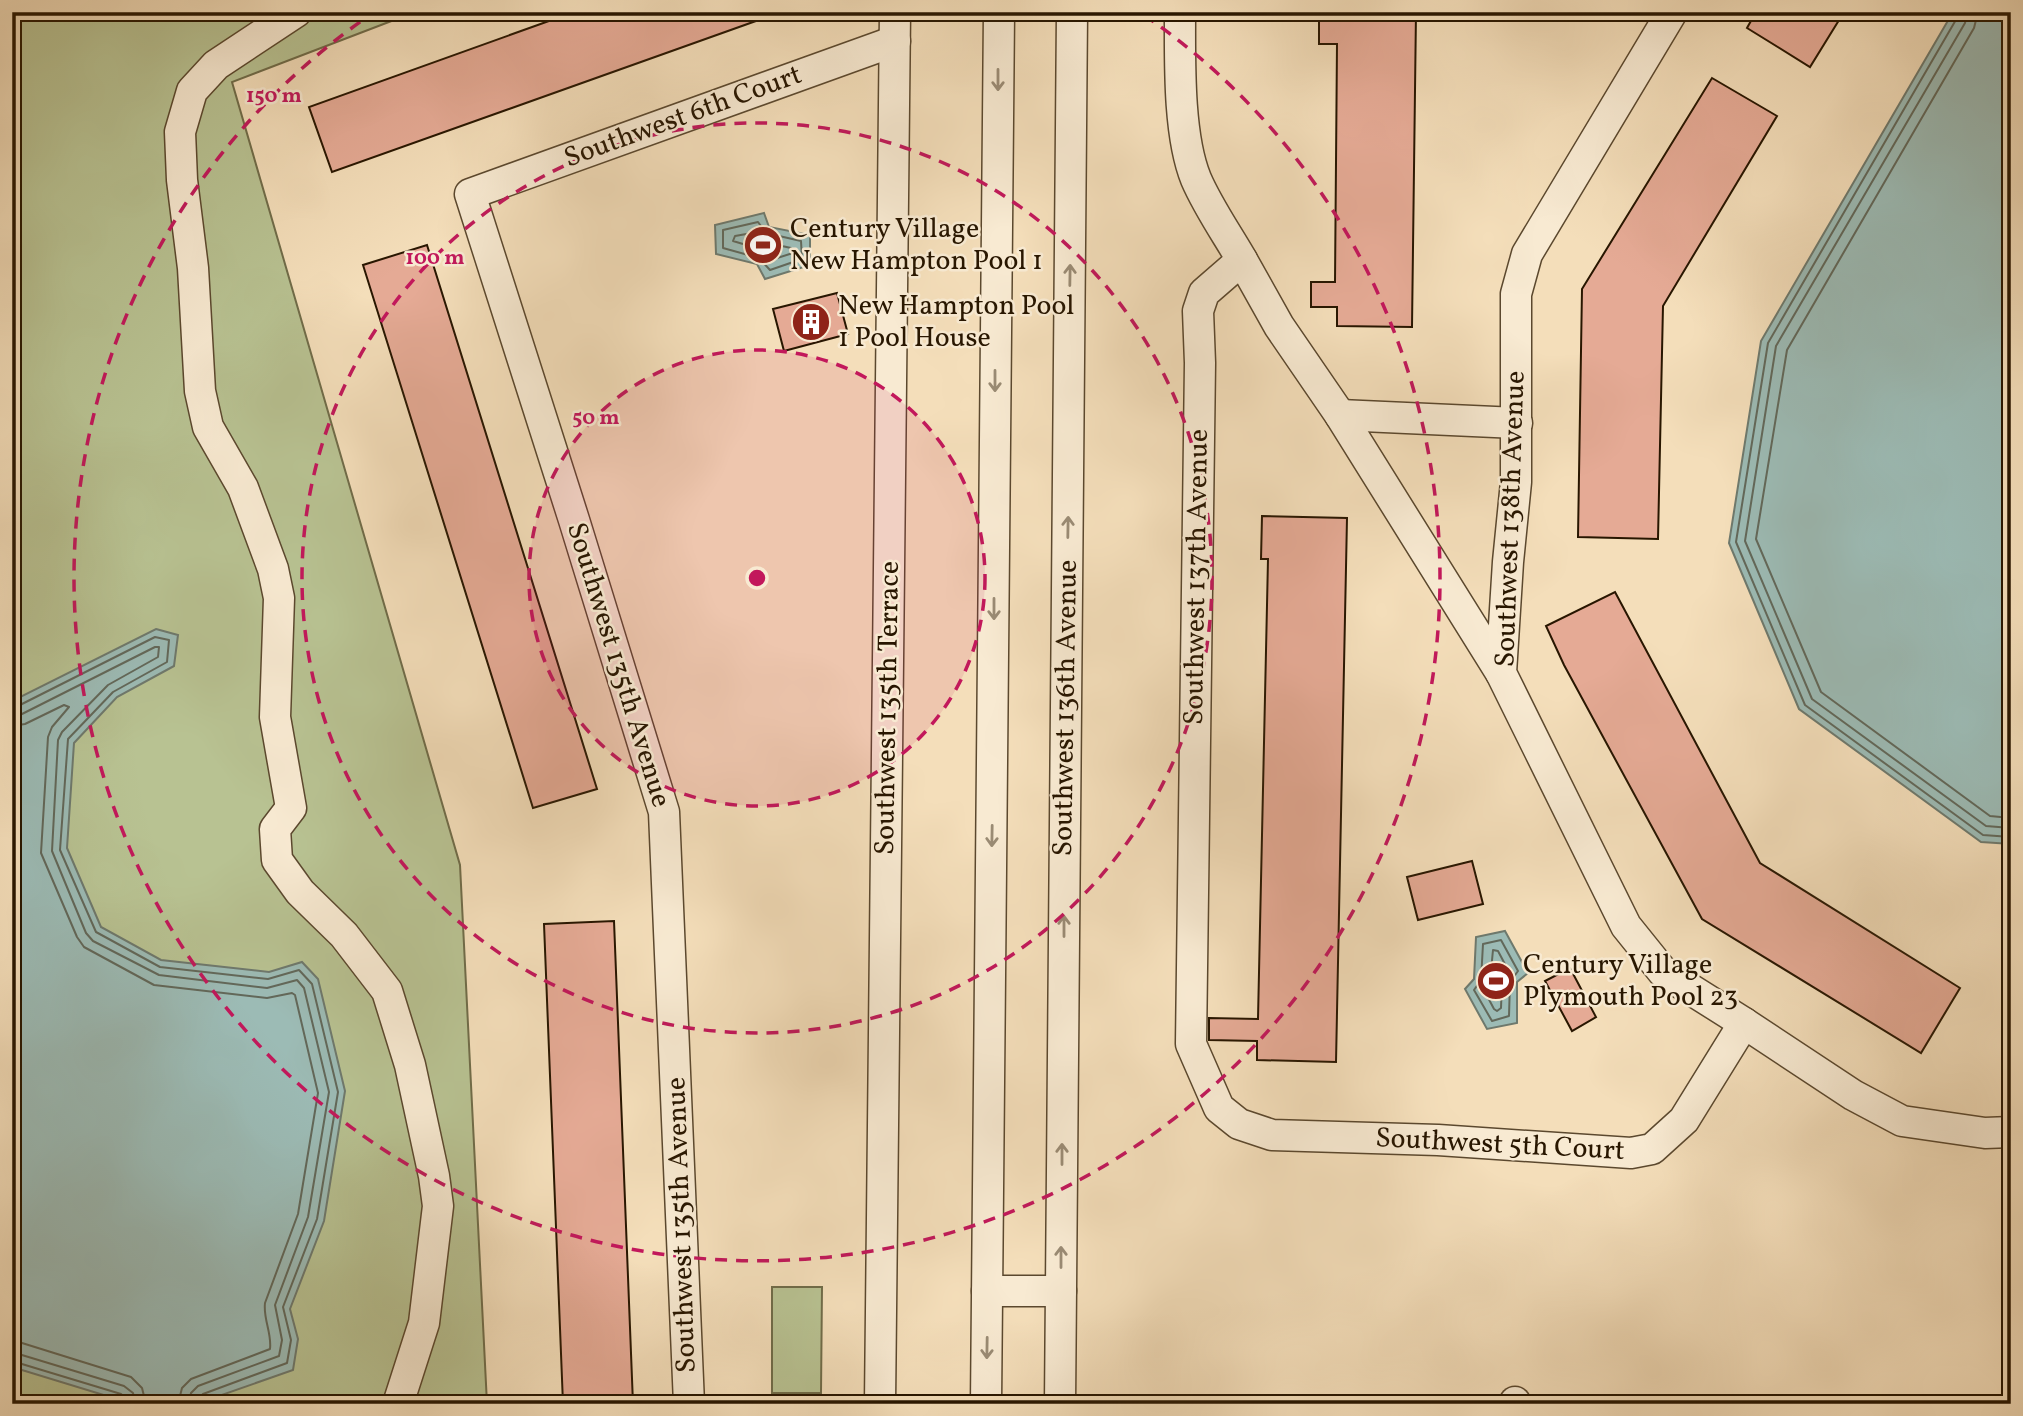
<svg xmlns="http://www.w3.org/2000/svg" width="2023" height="1416" viewBox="0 0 2023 1416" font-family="Vollkorn,serif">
<rect width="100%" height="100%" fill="#f4deba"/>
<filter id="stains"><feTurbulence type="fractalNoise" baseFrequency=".00286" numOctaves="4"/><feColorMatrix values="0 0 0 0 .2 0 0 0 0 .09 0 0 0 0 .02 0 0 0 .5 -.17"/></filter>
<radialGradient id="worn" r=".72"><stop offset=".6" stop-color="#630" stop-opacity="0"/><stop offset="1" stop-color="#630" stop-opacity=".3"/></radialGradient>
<g fill="#b8c292" stroke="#706c49" stroke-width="2">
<polygon points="12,12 415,12 232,82 460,865 487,1404 12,1404"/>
<polygon points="772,1287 822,1287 821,1393 772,1393"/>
</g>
<g fill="#9cbbb5" stroke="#6e796d" stroke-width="2">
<polygon points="1953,12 2011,12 2011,844 1981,842 1799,709 1729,543 1761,341"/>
<polygon points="764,213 769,227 810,235 810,265 765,279 757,264 716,254 715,225"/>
<polygon points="156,629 178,635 174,666 117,697 74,743 67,848 101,927 161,960 269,972 302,962 318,979 345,1091 324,1221 290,1309 298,1339 293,1370 196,1404 133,1404 12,1367 12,701"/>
<polygon points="1505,931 1528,973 1517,982 1517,1023 1487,1029 1465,989 1474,979 1476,937"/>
</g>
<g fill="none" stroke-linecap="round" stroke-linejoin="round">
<g stroke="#62685a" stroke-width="2">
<polyline points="1958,12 1957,18 1768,343 1736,542 1805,705 1983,835 2011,837"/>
<polyline points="1967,12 1965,23 1776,346 1745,541 1812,699 1986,826 2011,828"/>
<polyline points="1978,12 1974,28 1787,350 1756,539 1821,692 1990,816 2011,818"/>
<polygon points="758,222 766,233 801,241 802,259 770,270 759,258 723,248 723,230"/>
<polygon points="752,233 764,242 791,248 793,253 774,259 763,250 733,241 735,236"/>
<polyline points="12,707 18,706 155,637 169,640 167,662 113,692 68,739 60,850 96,932 160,967 268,979 299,970 312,984 338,1092 317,1219 283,1307 291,1340 287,1363 203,1394 199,1398 198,1404"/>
<polyline points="12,716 22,714 155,647 159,647 158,657 108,685 62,732 58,740 52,851 86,933 93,941 159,975 267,988 297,980 304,988 329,1092 308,1217 275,1305 282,1340 279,1356 198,1386 191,1393 189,1404"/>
<path d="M12,726L25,724L64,705L69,707L52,727L48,737L41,853L77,937L84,947L154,985L267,998L292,993L295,995L318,1093L298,1214L265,1303C263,1319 272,1333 270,1349L191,1379L182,1388L178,1404"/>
<polygon points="1501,940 1518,971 1510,982 1509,1016 1492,1021 1474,990 1481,980 1483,944"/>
<polygon points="1493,950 1498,951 1507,968 1502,980 1501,1008 1497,1011 1494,1009 1485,992 1490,981"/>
<polyline points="12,1341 22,1343 131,1377 142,1388 146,1404"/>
<polyline points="12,1352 124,1386 133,1393 135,1404"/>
<polyline points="12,1361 121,1394 125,1398 126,1404"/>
</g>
</g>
<g fill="#e5aa95" stroke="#281600" stroke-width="2">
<polygon points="574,12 769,12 770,16 332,172 309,107"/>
<polygon points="1319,12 1416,12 1412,327 1337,326 1337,307 1311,307 1311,282 1335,282 1337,44 1319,44"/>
<polygon points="1756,12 1844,12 1810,67 1747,28"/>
<polygon points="1712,78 1777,116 1663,306 1658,539 1578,537 1582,289"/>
<polygon points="427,245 597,789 533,808 363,265"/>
<polygon points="837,293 848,334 784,351 773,309"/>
<polygon points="1262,516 1347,518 1336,1062 1257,1060 1257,1041 1209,1040 1209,1018 1258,1019 1268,559 1261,559"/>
<polygon points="1615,592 1760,863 1960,988 1921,1053 1702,919 1564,665 1546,626"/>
<polygon points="1472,861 1483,904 1418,920 1407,877"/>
<polygon points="614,921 633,1404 563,1404 544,924"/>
<polygon points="1570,968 1596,1017 1572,1031 1545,981"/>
</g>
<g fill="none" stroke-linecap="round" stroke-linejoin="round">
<g stroke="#5b482e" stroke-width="33">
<g id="minor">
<polyline points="296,12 216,65 192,91 180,132 182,180 193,268 200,391 208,427 243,488 273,569 279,598 275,717 291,808 275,829 277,860 300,892 344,935 387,991 410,1065 434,1176 438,1206 424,1323 398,1404"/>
<path d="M1180,12C1180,60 1178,135 1196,179C1208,207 1227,234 1242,260L1204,293L1198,311L1200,363L1191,1044L1219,1108L1239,1124L1272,1135L1438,1140L1631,1153L1652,1149L1684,1120L1744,1023L1853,1095L1902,1121L1985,1133L2011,1132"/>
<polyline points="1672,12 1527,254 1516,294 1516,482 1508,562 1501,673 1626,926 1663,972 1744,1023"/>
<polyline points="1242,260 1279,326 1340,415 1501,673"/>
<polyline points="1340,415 1517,423"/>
<polyline points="987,1291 1061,1291"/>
<polyline points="689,1404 664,812 574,520 470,194 895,41"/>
<polyline points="880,1404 895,12"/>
<polyline points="986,1404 999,12"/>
<polyline points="1060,1404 1072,12"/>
<polyline points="1515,1404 1515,1402"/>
</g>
</g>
<use href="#minor" stroke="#f8ead2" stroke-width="30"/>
</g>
<defs><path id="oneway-shaft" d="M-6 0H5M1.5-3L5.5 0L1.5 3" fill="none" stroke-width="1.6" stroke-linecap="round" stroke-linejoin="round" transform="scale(1.75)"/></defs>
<g stroke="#9a8b74">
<use href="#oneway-shaft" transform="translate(998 80) rotate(90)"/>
<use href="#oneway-shaft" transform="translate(1070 275) rotate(-89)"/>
<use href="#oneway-shaft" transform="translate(995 381) rotate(90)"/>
<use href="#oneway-shaft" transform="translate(1068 527) rotate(-89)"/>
<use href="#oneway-shaft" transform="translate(994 609) rotate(90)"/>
<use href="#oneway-shaft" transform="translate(992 836) rotate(91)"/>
<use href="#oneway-shaft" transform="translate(1064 926) rotate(-90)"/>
<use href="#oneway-shaft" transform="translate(1062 1154) rotate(-90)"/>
<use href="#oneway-shaft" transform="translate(1061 1257) rotate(-90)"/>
<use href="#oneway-shaft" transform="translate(987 1348) rotate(91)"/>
</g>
<circle cx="757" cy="578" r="228" fill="#c2185b" fill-opacity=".12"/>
<g fill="none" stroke="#c2185b" stroke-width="3.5" stroke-dasharray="12 9">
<circle cx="757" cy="578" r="228"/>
<circle cx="757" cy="578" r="455"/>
<path d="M1144 15A683 683 0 1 1 370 15"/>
</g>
<defs>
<g id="stadium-disc" transform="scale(2.0125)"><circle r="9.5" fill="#8f2418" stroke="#f8ead2"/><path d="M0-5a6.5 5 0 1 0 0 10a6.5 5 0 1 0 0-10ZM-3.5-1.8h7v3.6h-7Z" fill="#fff"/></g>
<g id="building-disc" transform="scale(2.0125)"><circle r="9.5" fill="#8f2418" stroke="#f8ead2"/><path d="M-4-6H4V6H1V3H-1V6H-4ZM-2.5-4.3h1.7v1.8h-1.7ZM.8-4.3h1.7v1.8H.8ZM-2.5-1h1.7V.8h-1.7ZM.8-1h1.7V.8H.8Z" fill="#fff"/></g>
</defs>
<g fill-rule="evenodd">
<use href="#stadium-disc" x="763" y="245"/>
<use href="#building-disc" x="811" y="322"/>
<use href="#stadium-disc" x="1496" y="981"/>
</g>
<g text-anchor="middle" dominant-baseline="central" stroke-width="5" stroke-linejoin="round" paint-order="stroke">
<g font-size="28" fill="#281600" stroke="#f8ead2">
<text transform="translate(683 117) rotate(-20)">Southwest 6th Court</text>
<text transform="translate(1511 519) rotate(-88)">Southwest 138th Avenue</text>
<text transform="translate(1197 577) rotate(-89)">Southwest 137th Avenue</text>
<text transform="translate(618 665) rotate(73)">Southwest 135th Avenue</text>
<text transform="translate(888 708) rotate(-89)">Southwest 135th Terrace</text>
<text transform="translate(1066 708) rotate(-89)">Southwest 136th Avenue</text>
<text transform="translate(1500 1145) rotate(3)">Southwest 5th Court</text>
<text transform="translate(682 1225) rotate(-92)">Southwest 135th Avenue</text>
</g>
<g font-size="28" fill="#281600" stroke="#f8ead2" text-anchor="start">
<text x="790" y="229">Century Village<tspan x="790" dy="32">New Hampton Pool 1</tspan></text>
<text x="838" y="306">New Hampton Pool<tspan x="838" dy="32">1 Pool House</tspan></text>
<text x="1523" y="965">Century Village<tspan x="1523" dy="32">Plymouth Pool 23</tspan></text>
</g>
</g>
<circle cx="757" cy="578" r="10" fill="#c2185b" stroke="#f8ead2" stroke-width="3.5"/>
<g font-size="21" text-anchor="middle" font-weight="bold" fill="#c2185b" stroke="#f8ead2" stroke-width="5" stroke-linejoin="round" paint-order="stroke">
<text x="274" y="102">150 m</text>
<text x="435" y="264">100 m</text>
<text x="596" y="424">50 m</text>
</g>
<rect width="2023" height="1416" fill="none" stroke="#f4deba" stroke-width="42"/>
<rect x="14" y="14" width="1995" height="1388" fill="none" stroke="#281600" stroke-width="3.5"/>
<rect x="21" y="21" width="1981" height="1374" fill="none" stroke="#281600" stroke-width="2"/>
<rect width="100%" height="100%" filter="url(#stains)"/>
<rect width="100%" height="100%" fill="url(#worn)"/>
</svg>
